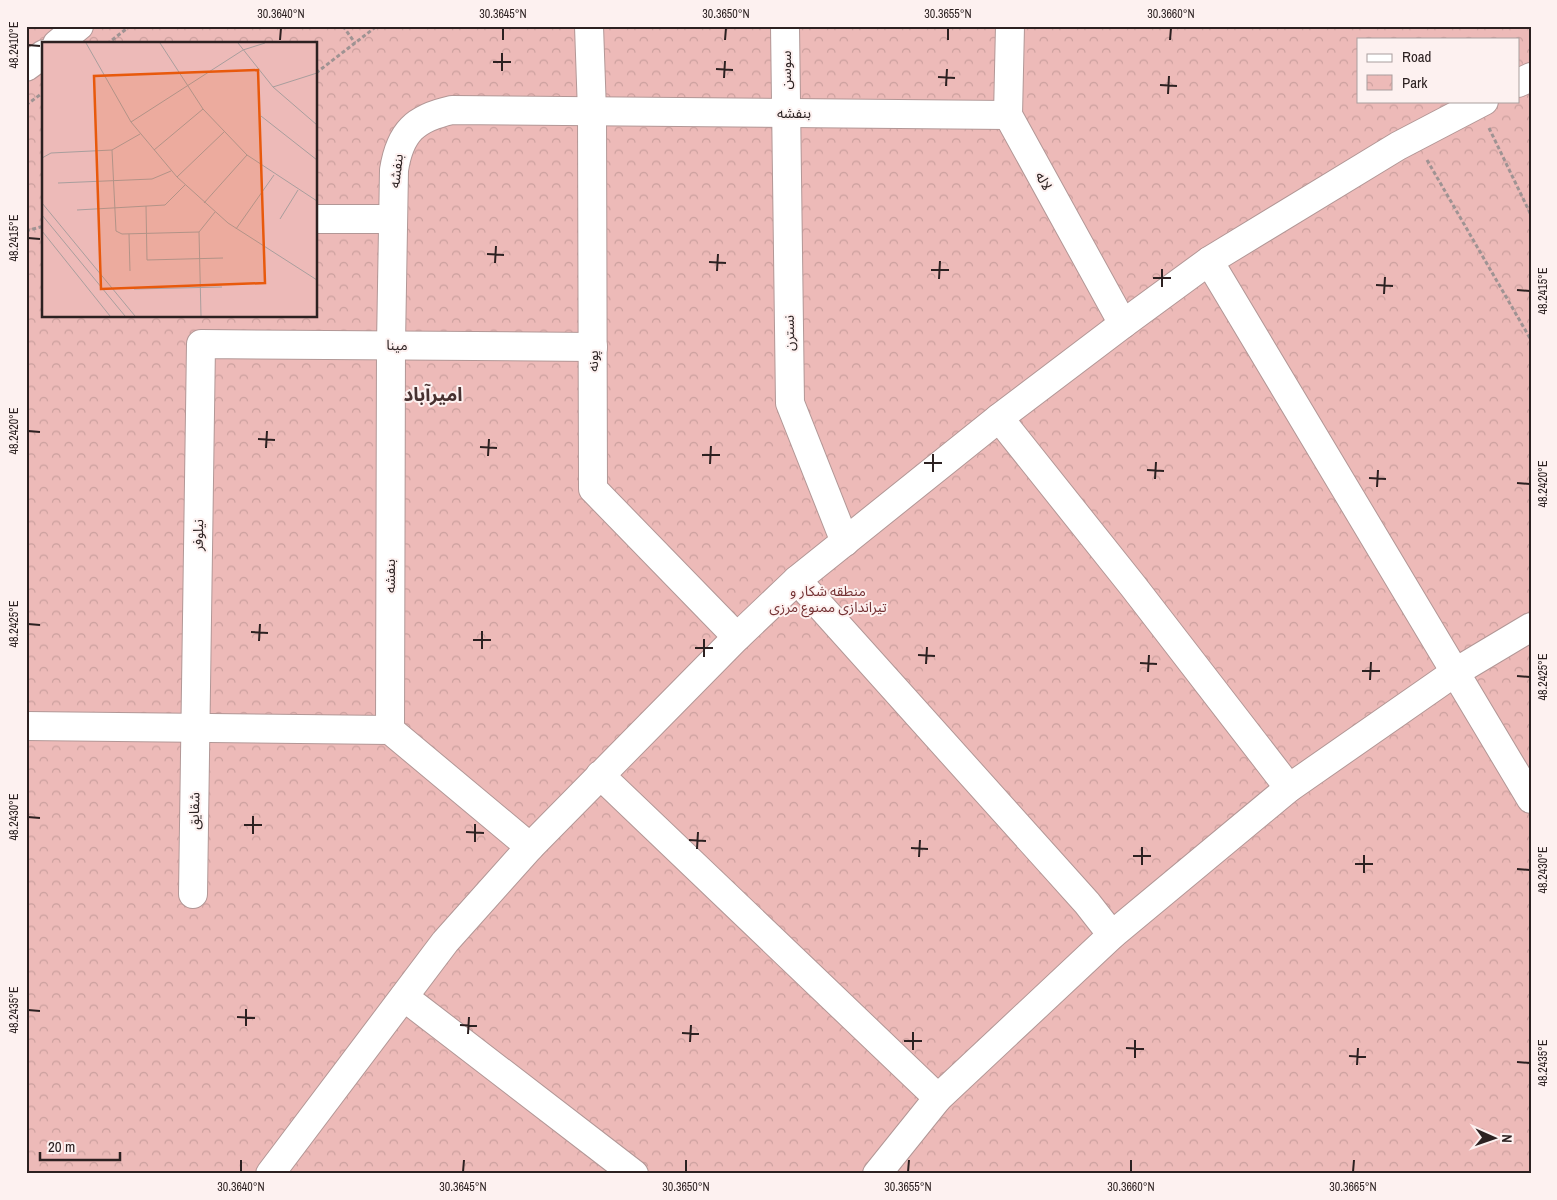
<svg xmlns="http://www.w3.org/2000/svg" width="1557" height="1200" viewBox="0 0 1557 1200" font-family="'Archivo Narrow','Noto Sans Arabic',sans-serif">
<defs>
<pattern id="park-crowns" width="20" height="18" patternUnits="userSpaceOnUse" patternTransform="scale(1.25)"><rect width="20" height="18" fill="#edbab8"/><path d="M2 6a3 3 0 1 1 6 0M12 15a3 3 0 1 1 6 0" fill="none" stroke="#cba09e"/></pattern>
</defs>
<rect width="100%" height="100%" fill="#fdf1f0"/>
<path fill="url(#park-crowns)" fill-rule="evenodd" d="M26,26H1531V1174H26ZM1358,39H1518V101H1358ZM44,44H316V316H44Z"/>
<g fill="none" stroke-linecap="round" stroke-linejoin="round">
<g stroke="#b29796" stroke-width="30">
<g id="minor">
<polyline points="589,26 592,112 593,489 737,637"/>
<polyline points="785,26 790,403 845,542"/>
<polyline points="1010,26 1008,115 1123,324"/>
<polyline points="316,219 392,219"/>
<polyline points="1209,261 1531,799"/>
<polyline points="999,418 1133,586 1289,788"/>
<polyline points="797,580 1087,903 1112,935"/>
<polyline points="26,726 390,730 530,847"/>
<path d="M390,730L391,344L394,170C400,132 415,118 452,110L1008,115"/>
<polyline points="600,775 938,1098 1112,935 1289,788 1454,673 1531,627"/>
<polyline points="193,894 201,344 593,347"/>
<polyline points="404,997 634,1174"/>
<polyline points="877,1174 938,1098"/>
</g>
</g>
<g stroke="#b29796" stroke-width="30">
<g id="tertiary">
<polyline points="1518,83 1531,77"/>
<polyline points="270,1174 445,942 530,847 737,637 797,580 999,418 1123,324 1209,261 1398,146 1484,101"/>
</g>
</g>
<g stroke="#b29796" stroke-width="30">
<g id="primary">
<polyline points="57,44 79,26"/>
<polyline points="26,67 44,54"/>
</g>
</g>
<g stroke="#9f9393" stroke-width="3" stroke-dasharray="4 2.5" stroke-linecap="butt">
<polyline points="343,26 355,43"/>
<polyline points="107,44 130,26"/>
<polyline points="316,73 377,26"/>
<polyline points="26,105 44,92"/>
<polyline points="1489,128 1531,215"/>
<polyline points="1427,160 1531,340"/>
<polyline points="26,231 44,226"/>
</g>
<use href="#minor" stroke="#fff" stroke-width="28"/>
<use href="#tertiary" stroke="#fff" stroke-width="28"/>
<use href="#primary" stroke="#fff" stroke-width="28"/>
</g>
<path fill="none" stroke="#2c2121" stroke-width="2" d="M280,40L281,28M503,40V28M725,40L726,28M948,40V28M1170,40L1171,28M28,45L40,46M493,62H511M716,69L733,70M502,71V53M938,77L955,78M724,78L725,61M1160,85L1177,86M946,86L947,69M1168,94L1169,76M28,238L40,239M487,254L504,255M709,262L726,263M495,263L496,246M931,270H949M717,271L718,254M1153,278H1171M939,279L940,261M1376,285L1393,286M1162,287V269M1517,290L1530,291M1384,294L1385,277M28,431L40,432M258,439L275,440M480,447L497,448M266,448L267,431M702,455H720M488,456L489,439M924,463H942M710,464L711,446M1147,470L1164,471M933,472V454M1369,478L1386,479M1155,479L1156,462M1517,483L1530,484M1377,487L1378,470M28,624L40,625M251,632L268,633M473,640H491M259,641L260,624M695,648H713M482,649V631M918,655L935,656M704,657V639M1140,663L1157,664M926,664L927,647M1362,671H1380M1148,672L1149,655M1517,676L1530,677M1370,680L1371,662M28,817L40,818M244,825H262M466,832L484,833M253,834V816M689,840L706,841M475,842V824M911,848L928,849M697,849L698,832M1133,856H1151M919,857L920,840M1355,864H1373M1142,865V847M1517,869L1530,870M1364,873V855M28,1010L40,1011M237,1017L255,1018M460,1025L477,1026M246,1026V1009M682,1033L699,1034M468,1034L469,1017M904,1041H922M690,1042L691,1025M1126,1048L1144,1049M913,1050V1032M1349,1056L1366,1057M1135,1058V1040M1517,1062L1530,1063M1357,1065L1358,1048M241,1172V1160M463,1172L464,1160M686,1172V1160M908,1172L909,1160M1131,1172V1160M1353,1172L1354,1160"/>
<g text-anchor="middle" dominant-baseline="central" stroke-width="4" stroke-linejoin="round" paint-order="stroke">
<g font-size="14" fill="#2c2121" stroke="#fdf1f0">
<text transform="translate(786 70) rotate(-90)">سوسن</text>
<text x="794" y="113">بنفشه</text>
<text transform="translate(396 171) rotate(-83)">بنفشه</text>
<text transform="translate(1044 181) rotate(61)">لاله</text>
<text transform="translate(789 333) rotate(-91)">نسترن</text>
<text transform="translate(397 345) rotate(1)">مینا</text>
<text transform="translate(593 361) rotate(-90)">پونه</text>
<text transform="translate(198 535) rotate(-89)">نیلوفر</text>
<text transform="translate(390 576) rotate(-90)">بنفشه</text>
<text transform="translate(194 811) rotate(-89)">شقایق</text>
</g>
<g font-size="14" fill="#743133" stroke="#fdf1f0">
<text x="828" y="591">منطقه شکار و<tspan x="828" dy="16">تیراندازی ممنوع مرزی</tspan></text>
</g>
<g font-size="19" font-weight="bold" fill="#473130" stroke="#fdf1f0">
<text x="433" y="394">امیرآباد</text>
</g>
</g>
<g transform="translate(42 42)">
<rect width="275" height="275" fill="#fdf1f0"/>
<path d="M0,1H275V274H0Z" fill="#edbab8"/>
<path fill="none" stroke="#a99e9d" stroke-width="1" d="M44,1L89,80L135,135L186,181L275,238M118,1L161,67L205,113L162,161M196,1L231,45L275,83M231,45L275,31M219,74L275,118M89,80L201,8L223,1M70,108L74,189L80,192L157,190M112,108L161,67M205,113L275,159M0,116L9,111L70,108L98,92M135,135L182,90M16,141L110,137L129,129M0,161L93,274M104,164L105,218L181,216M35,168L123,163L143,143M0,173L83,274M238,177L256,148M194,187L232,133M0,189L68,274M87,192L88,229M92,247L180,245M159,274L157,190L173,170"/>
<path fill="#e8590c" fill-opacity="0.15" stroke="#e8590c" stroke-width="2.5" d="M216,28L223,241L59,247L52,34Z"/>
<rect width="275" height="275" fill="none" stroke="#2c2121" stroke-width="2.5"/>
</g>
<rect width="1557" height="1200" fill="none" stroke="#fdf1f0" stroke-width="55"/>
<rect x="1357" y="38" width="162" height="65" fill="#fdf1f0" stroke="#a99e9d"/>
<rect x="1367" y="54" width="25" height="8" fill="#ffffff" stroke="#a99e9d"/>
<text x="1402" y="62" font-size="15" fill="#2c2121">Road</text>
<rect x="1367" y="75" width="25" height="15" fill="url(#park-crowns)" stroke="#a99e9d"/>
<text x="1402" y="88" font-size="15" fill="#2c2121">Park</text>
<g transform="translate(1494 1138) rotate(92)" stroke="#fdf1f0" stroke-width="4" paint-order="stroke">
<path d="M0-4L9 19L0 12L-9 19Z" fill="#2c2121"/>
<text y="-8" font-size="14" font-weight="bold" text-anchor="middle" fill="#2c2121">N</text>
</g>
<path d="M40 1152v8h80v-8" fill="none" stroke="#2c2121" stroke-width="2.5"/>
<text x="48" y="1152" font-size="15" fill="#2c2121" stroke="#fdf1f0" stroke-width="4" paint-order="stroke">20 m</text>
<rect x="28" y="28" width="1502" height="1144" fill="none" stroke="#2c2121" stroke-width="2"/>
<g font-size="12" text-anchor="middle" fill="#2c2121">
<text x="281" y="18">30.3640°N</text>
<text x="503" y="18">30.3645°N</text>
<text x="726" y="18">30.3650°N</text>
<text x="948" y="18">30.3655°N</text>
<text x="1171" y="18">30.3660°N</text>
<text transform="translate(14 45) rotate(-90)" y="4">48.2410°E</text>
<text transform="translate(14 238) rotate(-90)" y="4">48.2415°E</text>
<text transform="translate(1543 291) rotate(-90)" y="4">48.2415°E</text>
<text transform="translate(14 431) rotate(-90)" y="4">48.2420°E</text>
<text transform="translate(1543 484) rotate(-90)" y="4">48.2420°E</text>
<text transform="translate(14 624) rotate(-90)" y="4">48.2425°E</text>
<text transform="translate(1543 677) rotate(-90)" y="4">48.2425°E</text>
<text transform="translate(14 817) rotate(-90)" y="4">48.2430°E</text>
<text transform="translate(1543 870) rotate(-90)" y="4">48.2430°E</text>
<text transform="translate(14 1010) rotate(-90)" y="4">48.2435°E</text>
<text transform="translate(1543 1063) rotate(-90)" y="4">48.2435°E</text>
<text x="241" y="1191">30.3640°N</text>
<text x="463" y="1191">30.3645°N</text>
<text x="686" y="1191">30.3650°N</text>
<text x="908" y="1191">30.3655°N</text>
<text x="1131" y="1191">30.3660°N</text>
<text x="1353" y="1191">30.3665°N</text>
</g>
</svg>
